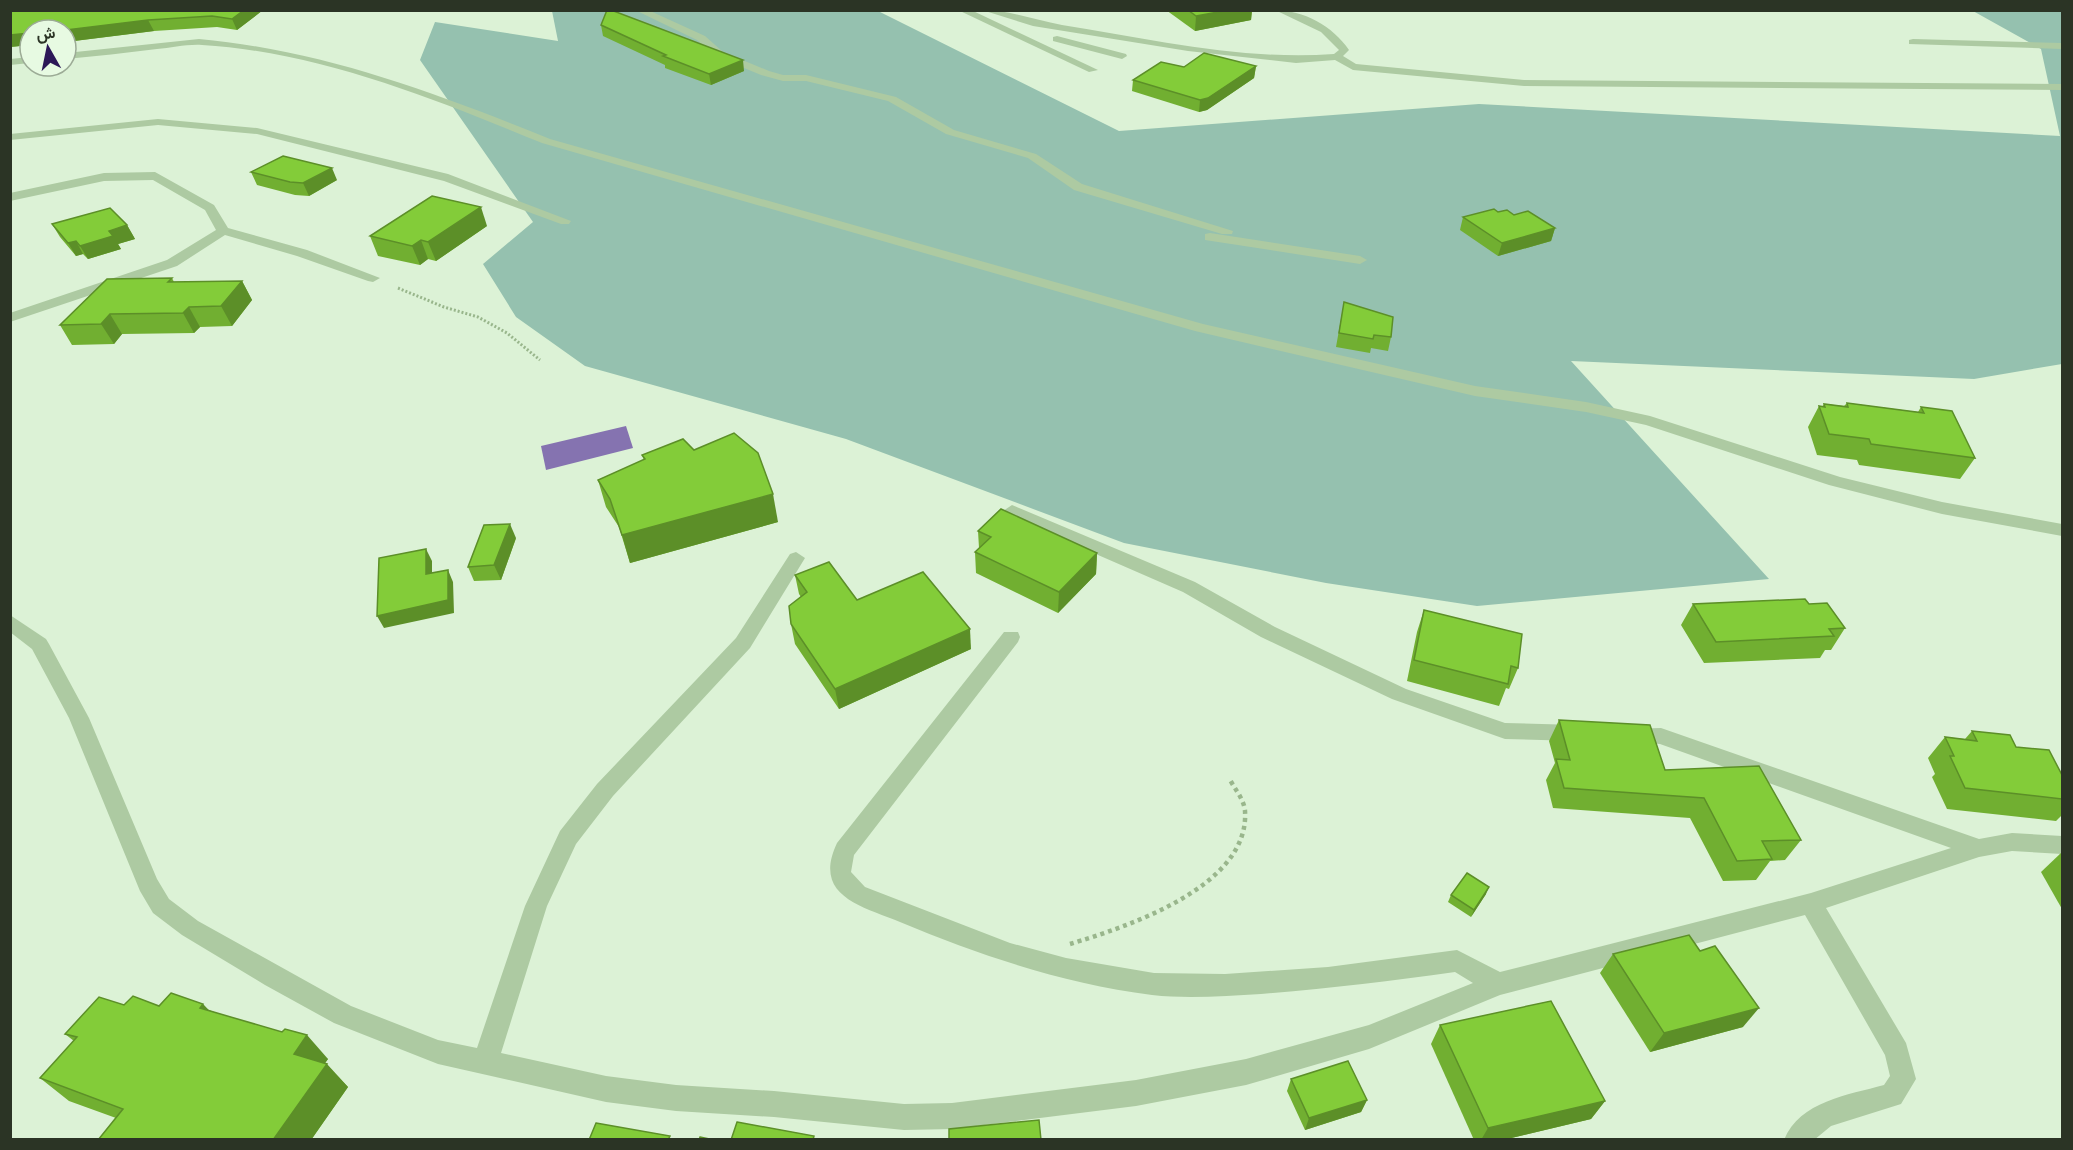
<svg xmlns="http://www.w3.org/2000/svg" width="2073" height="1150" viewBox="0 0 2073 1150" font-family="'Varela Round',Vazirmatn,sans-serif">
<rect width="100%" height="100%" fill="#dcf2d6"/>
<polygon fill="#95c1af" points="552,11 878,11 1119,131 1479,104 2060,136 2041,49 1973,11 2062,11 2062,364 1974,379 1571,361 1769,579 1477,606 1326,583 1124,543 846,439 585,366 516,317 483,264 533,222 420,60 435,22 558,41"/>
<polygon fill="#8573b0" points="626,426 633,448 546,470 541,446"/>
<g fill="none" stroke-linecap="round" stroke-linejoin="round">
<polyline stroke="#99b68c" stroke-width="3" stroke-dasharray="2 2" stroke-linecap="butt" points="398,288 444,307 478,317 507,333 540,360"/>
<path stroke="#99b68c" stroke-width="4.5" stroke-dasharray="4 4" stroke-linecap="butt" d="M1070,944C1126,927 1250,887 1245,811C1244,799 1234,788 1229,778"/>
<g fill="#adcaa2" fill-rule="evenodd">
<polygon points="635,10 648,10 705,36 723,52 769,71 783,75 806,75 896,97 954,130 1036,154 1082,184 1233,231 1232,234 1222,234 1074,190 1028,158 946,134 888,101 806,81 783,81 761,75 715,56 697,40"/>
<polygon points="958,10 971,10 1098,70 1089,72"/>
<path d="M982,10C1009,10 1035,20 1062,25C1151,39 1244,61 1334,54L1339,50L1321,32L1275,10C1303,10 1333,26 1349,50L1343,56L1356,64L1524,80L2062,84V90L1524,86L1353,70L1335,60L1296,63L1188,51L1033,26Z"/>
<polygon points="1057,36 1126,54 1127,56 1122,59 1053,41 1053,37"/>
<path d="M199,39C322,50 436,93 550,139L1203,324L1475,386L1586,402L1650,416L1840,477L1942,502L2062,524V536L1942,514L1829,485L1646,425L1586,412L1475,396L1195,331L542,143C434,99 320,52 202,45C187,44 171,48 157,49C126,53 96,56 66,59V53Z"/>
<polygon points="1913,39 2062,43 2062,49 1909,44 1909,40"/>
<polygon points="30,57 30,63 10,65 10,59"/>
<polygon points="158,119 257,128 448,174 571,221 569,224 561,224 444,181 257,134 158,125 10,140 10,134"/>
<polygon points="155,172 214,205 228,228 307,250 380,278 373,282 368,281 297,256 225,235 177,266 10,322 10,313 167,260 216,230 205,210 153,180 104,181 10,201 10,193 104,173"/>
<polygon points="1210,233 1360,256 1367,260 1360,264 1205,240 1205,234"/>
<polygon points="1012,505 1195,582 1275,627 1406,689 1505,723 1577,725 1584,727 1587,733 1584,739 1577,741 1505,739 1392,699 1261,637 1183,592 1006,515 1003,511"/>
<path d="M796,552L805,558L750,648L613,796L576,844L547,906L501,1053L606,1076L676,1085L774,1091L904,1104L952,1103L1136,1080L1246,1059L1369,1025L1473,983L1455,972C1390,981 1326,989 1261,994C1226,996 1187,999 1152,995C1064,984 982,956 900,922C861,906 812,896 837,843L1004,632H1018L1020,637L1018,642L854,855L851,872L865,887L1010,943L1066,958L1154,973L1225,974L1328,967L1457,950L1500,972L1811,893L1951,848L1660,744L1624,741L1621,735L1624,729L1661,728L1979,839L2012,833L2062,836V854L2012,851L1979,857L1826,908L1906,1043L1916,1079L1901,1104L1831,1126L1814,1140H1784C1800,1101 1848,1095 1884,1085L1890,1076L1885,1055L1805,915L1500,995L1369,1049L1246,1085L1136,1106L952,1129L904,1130L774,1117L676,1111L606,1102L438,1064L334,1023L265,985L182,935L153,913L140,891L69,718L32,649L10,632V615L46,639L49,644L89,718L157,879L169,899L198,921L351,1006L438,1040L477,1048L525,906L560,831L597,784L736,638L790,554Z"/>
</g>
</g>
<g fill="#71af31">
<polygon points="10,10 263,10 237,30 217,27 154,31 66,42 66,30 30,45 10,47"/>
<polygon points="1166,10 1252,10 1251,20 1195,31"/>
<polygon points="601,25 744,71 711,85 665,68 665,65 603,36"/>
<polygon points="1256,66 1254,78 1207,110 1199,112 1132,91 1133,80 1184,67"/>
<polygon points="251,172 337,180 309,196 295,195 257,185"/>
<polygon points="1498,212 1514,215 1555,228 1551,241 1498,256 1460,230 1463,217"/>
<polygon points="52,224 127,225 135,239 118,244 121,249 88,259 83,254 76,256 60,237"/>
<polygon points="487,226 436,261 428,259 420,265 378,256 370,236"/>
<polygon points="172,278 174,282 242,281 252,300 232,326 200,327 194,333 122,334 114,344 72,345 60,325"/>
<polygon points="1344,302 1391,337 1388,351 1371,348 1370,353 1336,347"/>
<polygon points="1847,403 1918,412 1921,407 1975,458 1960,479 1859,465 1857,460 1817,455 1808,427 1819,406 1822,407 1824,404 1844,406"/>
<polygon points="694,450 778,522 630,563 619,527 606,507 598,480 644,460 642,455"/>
<polygon points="978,531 1097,553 1096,574 1058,613 976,573 975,552 979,548"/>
<polygon points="516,538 501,580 474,581 468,567"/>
<polygon points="795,575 857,600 971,649 839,709 795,644 791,624 801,597 799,594"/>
<polygon points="1693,604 1809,604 1845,628 1831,650 1825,650 1820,658 1704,663 1681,625"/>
<polygon points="1424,610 1518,668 1509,689 1506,688 1499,706 1407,681 1417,632"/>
<polygon points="1559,720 1665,770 1801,840 1785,860 1770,861 1756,880 1723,881 1690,818 1553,808 1546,780 1555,763 1549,741"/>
<polygon points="1972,731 2016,747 2062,775 2062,815 2056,821 1947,809 1932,777 1935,774 1928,758 1945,737 1965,739"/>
<polygon points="2062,852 2062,909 2041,872"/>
<polygon points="1486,894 1471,917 1448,902 1451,895"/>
<polygon points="1613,954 1743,1027 1650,1052 1600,973"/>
<polygon points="124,1005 159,1006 209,1010 328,1059 325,1063 348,1087 311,1140 98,1140 116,1118 69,1101 40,1078 74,1041 65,1034"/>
<polygon points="1440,1025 1605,1101 1591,1119 1503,1140 1474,1140 1431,1044"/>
<polygon points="1291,1079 1367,1100 1361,1112 1305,1130 1287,1091"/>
</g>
<g fill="#5c8f28">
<polygon points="244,10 263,10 237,30 232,19"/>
<polygon points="1229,10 1252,10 1251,20 1195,31 1196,16"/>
<polygon points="148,20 154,31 66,42 66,30"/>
<polygon points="30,33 30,45 10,47 10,35"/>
<polygon points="743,60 744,71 711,85 709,74"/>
<polygon points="1256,66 1254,78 1207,110 1199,112 1200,100"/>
<polygon points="332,168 337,180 309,196 303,183"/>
<polygon points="481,207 487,226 436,261 428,242"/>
<polygon points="127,225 135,239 118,244 121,249 88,259 80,246 109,231"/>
<polygon points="1555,228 1551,241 1498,256 1502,243"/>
<polygon points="421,240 428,259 420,265 412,246"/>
<polygon points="76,241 83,254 76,256 68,243"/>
<polygon points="242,281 252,300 232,326 221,306"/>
<polygon points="189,307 200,327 194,333 183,313"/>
<polygon points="110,314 122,334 114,344 101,324"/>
<polygon points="773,494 778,522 630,563 622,535"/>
<polygon points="510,524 516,538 501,580 494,565"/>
<polygon points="426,549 432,561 432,587 426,574"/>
<polygon points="1097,553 1096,574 1058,613 1059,592"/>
<polygon points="448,570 453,582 454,613 384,628 377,616"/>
<polygon points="970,629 971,649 839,709 835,689"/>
<polygon points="1489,887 1486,894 1471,917 1474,910"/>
<polygon points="203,1004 226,1028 200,1008"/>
<polygon points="1759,1008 1743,1027 1650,1052 1664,1033"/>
<polygon points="307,1035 328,1059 315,1077 294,1054"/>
<polygon points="327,1064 348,1087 311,1140 273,1140"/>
<polygon points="1367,1100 1361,1112 1305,1130 1309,1118"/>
<polygon points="1605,1101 1591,1119 1503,1140 1481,1140 1488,1128"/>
</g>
<g fill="#83cc39" stroke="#5c8f28" stroke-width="1.5">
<polygon points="10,10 244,10 232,19 212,16 148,20 66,30 30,30 30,33 10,35"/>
<polygon points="607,10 611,10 743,60 709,74 663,56 666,55 601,25"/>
<polygon points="1188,10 1229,10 1196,16"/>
<polygon points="1204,53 1256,66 1208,98 1200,100 1133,80 1161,62 1184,67"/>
<polygon points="283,156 332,168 303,183 290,182 251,172"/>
<polygon points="432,196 481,207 428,242 421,240 412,246 370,236"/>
<polygon points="110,208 127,225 109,231 113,236 80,246 76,241 68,243 52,224"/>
<polygon points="1494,209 1498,212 1507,210 1514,215 1528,211 1555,228 1502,243 1463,217"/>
<polygon points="172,278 168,282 242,281 221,306 189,307 183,313 110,314 101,324 60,325 107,279"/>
<polygon points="1344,302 1393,317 1391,337 1374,335 1373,339 1339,333"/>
<polygon points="1847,403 1924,413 1921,407 1952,411 1975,458 1871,444 1869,439 1829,434 1819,406 1825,407 1824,404 1848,407"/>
<polygon points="734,433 758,453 773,494 622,535 610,499 598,480 645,459 642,455 683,439 694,450"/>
<polygon points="1001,509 1097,553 1059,592 975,552 991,537 978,531"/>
<polygon points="510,524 494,565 468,567 484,525"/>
<polygon points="426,549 426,574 448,570 448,600 377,616 379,558"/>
<polygon points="829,562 857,600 923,572 970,629 835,689 791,624 789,606 807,592 795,575"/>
<polygon points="1805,599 1809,604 1827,603 1845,628 1829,629 1834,636 1716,642 1693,604"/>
<polygon points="1424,610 1522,634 1518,668 1511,666 1508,684 1414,660"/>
<polygon points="1559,720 1650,725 1665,770 1759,766 1801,840 1762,841 1772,859 1737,861 1704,798 1564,788 1556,759 1570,760"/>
<polygon points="1972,731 2010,735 2016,747 2049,750 2062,775 2062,799 1965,788 1950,756 1954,756 1945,737 1977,741"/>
<polygon points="1467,873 1489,887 1474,910 1451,895"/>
<polygon points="1689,935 1700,951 1715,946 1759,1008 1664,1033 1613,954"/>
<polygon points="171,993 203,1004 200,1008 282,1032 285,1029 307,1035 294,1054 327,1064 273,1140 98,1140 123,1109 40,1078 77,1037 65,1034 99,997 124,1005 133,996 159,1006"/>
<polygon points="1551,1001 1605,1101 1488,1128 1440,1025"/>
<polygon points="1348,1061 1367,1100 1309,1118 1291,1079"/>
<polygon points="1039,1120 1041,1140 949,1140 949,1129"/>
<polygon points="737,1122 814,1136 813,1140 731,1140"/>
<polygon points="596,1123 670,1136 668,1140 589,1140"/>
<polygon points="700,1137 714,1140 699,1140"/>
</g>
<rect width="2073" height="1150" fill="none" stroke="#2b3425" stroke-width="24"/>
<g transform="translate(48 48) rotate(351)"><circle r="28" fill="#e7fae2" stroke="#9cab96" stroke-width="1.5"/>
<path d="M0-4.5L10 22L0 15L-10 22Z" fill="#2c1857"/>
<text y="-9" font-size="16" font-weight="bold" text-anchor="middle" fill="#2b3425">ش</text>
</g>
</svg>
